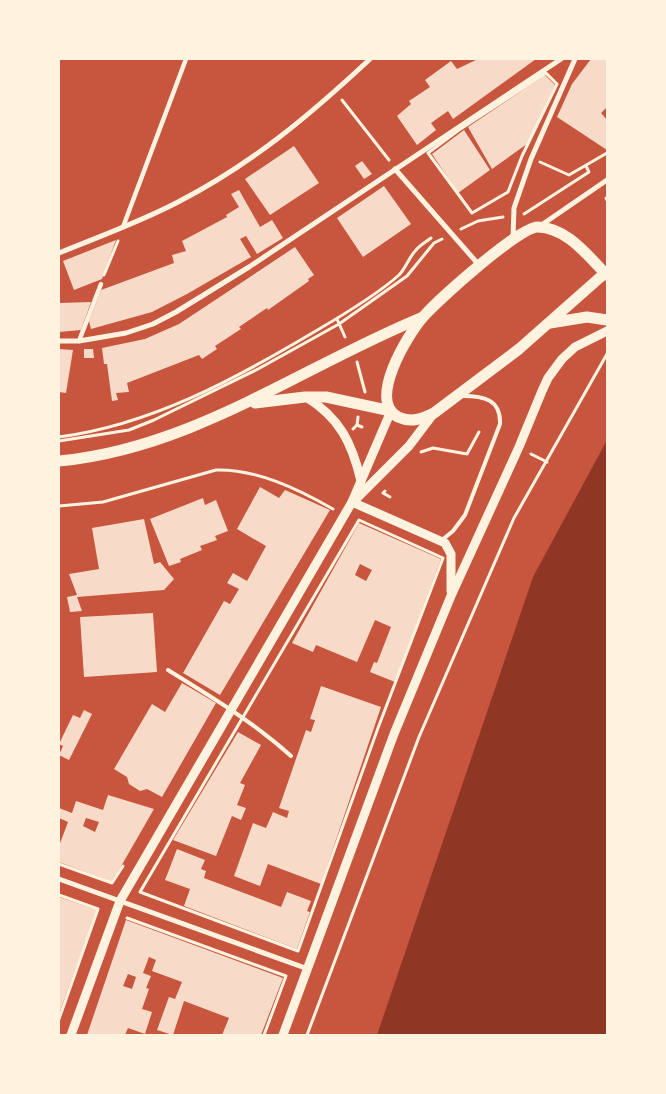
<svg xmlns="http://www.w3.org/2000/svg" width="666" height="1094" viewBox="0 0 666 1094" font-family="'Zilla Slab',serif">
<rect width="100%" height="100%" fill="#c8553d"/>
<polygon fill="#8f3625" points="607,440 607,1035 377,1035 533,577"/>
<g fill="#f7dbc8" fill-rule="evenodd">
<polygon points="478,59 536,59 453,119 448,111 431,123 436,130 417,145 397,116 411,104 409,101 430,87 425,80 451,61 457,69"/>
<polygon points="591,59 607,59 607,107 601,113 607,120 607,150 557,117 572,84"/>
<polygon points="545,75 555,85 527,144 492,169 468,127"/>
<polygon points="464,130 490,170 458,193 432,154"/>
<polygon points="294,146 319,183 270,215 245,179"/>
<polygon points="362,161 372,174 364,179 355,166"/>
<polygon points="384,186 411,224 363,257 337,218"/>
<polygon points="239,190 260,227 272,220 283,238 257,254 246,236 240,239 251,257 187,294 152,312 91,329 89,321 101,290 174,263 172,255 186,251 182,241 227,217 226,215 239,207 231,194"/>
<polygon points="116,240 102,279 74,290 63,261"/>
<polygon points="295,247 314,275 308,279 309,281 268,310 267,308 239,327 241,329 215,346 217,349 202,359 199,355 127,383 129,392 116,393 118,400 112,401 107,364 104,364 102,348 145,339 179,324"/>
<polygon points="91,302 81,330 59,332 59,303"/>
<polygon points="59,349 73,350 66,393 59,392"/>
<polygon points="84,349 93,349 94,358 84,358"/>
<polygon points="260,487 279,498 285,490 330,510 220,695 183,673 224,601 230,604 239,589 227,583 233,573 247,581 266,546 237,529"/>
<polygon points="203,498 205,505 216,500 228,531 215,536 217,540 200,546 202,550 180,559 181,562 169,566 150,519"/>
<polygon points="144,519 154,564 160,562 174,579 164,590 77,597 82,611 70,612 67,597 77,595 69,574 99,569 92,528"/>
<path d="M359,523L441,559L395,682L370,672L374,662L377,663L391,627L375,620L357,662L316,645L313,652L292,643ZM360,564L372,570L366,581L355,575Z"/>
<polygon points="153,613 157,672 84,677 80,617"/>
<polygon points="182,683 216,703 162,797 147,789 140,791 129,784 127,777 114,769 152,704 165,712"/>
<polygon points="321,686 381,707 321,884 268,864 260,886 234,876 253,823 266,828 273,812 287,818 289,811 279,808 306,730 311,732 315,720 310,719"/>
<polygon points="84,710 92,714 69,760 59,755 63,746 59,744 73,715 80,718"/>
<polygon points="238,732 261,745 240,783 245,785 237,805 246,808 241,820 232,816 216,856 173,840"/>
<path d="M108,795L154,809L112,882L59,862V846L68,822L59,818V808L72,813L76,801L103,810ZM86,818L99,822L95,832L83,826Z"/>
<polygon points="177,849 205,860 201,869 206,871 204,878 281,907 287,892 311,901 307,911 310,912 297,949 184,906 190,889 165,880"/>
<polygon points="59,897 97,910 59,1014"/>
<path d="M126,920L283,978L261,1035H222L229,1018L184,1001L173,1035L157,1030L169,997L175,999L182,982L152,971L156,960L149,957L143,973L151,976L146,988L149,989L142,1009L152,1012L145,1034L128,1028L125,1035H87ZM128,974L136,977L132,989L123,986Z"/>
</g>
<g fill="none" stroke-linecap="round" stroke-linejoin="round">
<g stroke="#fff3e0" stroke-width="3">
<polygon points="546,73 557,84 522,156 508,192 472,213 428,153 459,130"/>
<polyline points="342,100 389,160"/>
<polyline points="540,162 569,175 607,153"/>
<polyline points="606,198 607,200"/>
<polyline points="524,214 589,172 586,166"/>
<polyline points="461,229 478,221 503,217"/>
<polyline points="104,275 118,241"/>
<polyline points="337,319 345,337"/>
<polyline points="357,362 365,392"/>
<polyline points="357,425 362,427"/>
<polyline points="353,429 357,425 358,417"/>
<path d="M59,437C151,425 235,379 314,332C338,318 378,294 399,275C406,268 409,257 416,250C420,245 426,242 431,238"/>
<polyline points="59,441 129,430 154,420 258,369 339,324 407,276 434,243 442,239"/>
<polyline points="421,452 433,448 467,454 479,432"/>
<polyline points="531,454 547,462"/>
<polyline points="385,491 383,493 390,497"/>
<path d="M59,506L103,502L216,470C257,469 298,489 333,509"/>
<polygon points="359,520 443,558 378,728 298,951 140,892"/>
<polyline points="59,864 112,883 123,866"/>
<polyline points="59,895 98,909 59,1019"/>
<polyline points="127,918 286,976 264,1035"/>
<polyline points="307,1035 419,737 514,518 607,354"/>
</g>
<g stroke="#fff3e0" stroke-width="4">
<path d="M442,540L453,531L465,515L500,424C501,399 483,396 463,396"/>
<path d="M168,670C212,697 253,722 291,756"/>
</g>
<g stroke="#fff3e0" stroke-width="4.5">
<polyline points="123,227 186,59"/>
<polyline points="79,341 101,284"/>
</g>
<g stroke="#fff3e0" stroke-width="5">
<polyline points="395,169 479,265"/>
<polyline points="540,226 607,180"/>
<polyline points="513,238 514,208 531,159 575,59"/>
<path d="M59,253C98,237 140,222 178,202C252,164 310,115 370,59"/>
<polyline points="59,341 79,341 126,333 153,324 176,312 249,267 561,59"/>
<polyline points="59,879 308,969"/>
</g>
<g stroke="#fff3e0" stroke-width="9">
<path d="M306,397C340,418 352,443 361,481"/>
<polyline points="356,499 409,446 434,413"/>
<polyline points="352,502 445,543 451,554 451,591"/>
<polyline points="71,1035 120,901 352,502 391,411"/>
<polyline points="283,1035 394,734 451,596 519,447 542,391 548,378 562,359 575,347 607,331"/>
</g>
<g stroke="#fff3e0" stroke-width="11">
<path d="M605,273L519,349L434,413C422,419 411,423 398,417C367,401 408,334 423,317C438,300 520,226 538,227C567,228 586,254 605,273L607,275"/>
<polyline points="550,323 587,317 607,320"/>
<polyline points="255,403 305,397 326,397 391,411"/>
<path d="M59,461C194,448 301,367 423,317"/>
</g>
</g>
<rect width="666" height="1094" fill="none" stroke="#fff3e0" stroke-width="120"/>
</svg>
